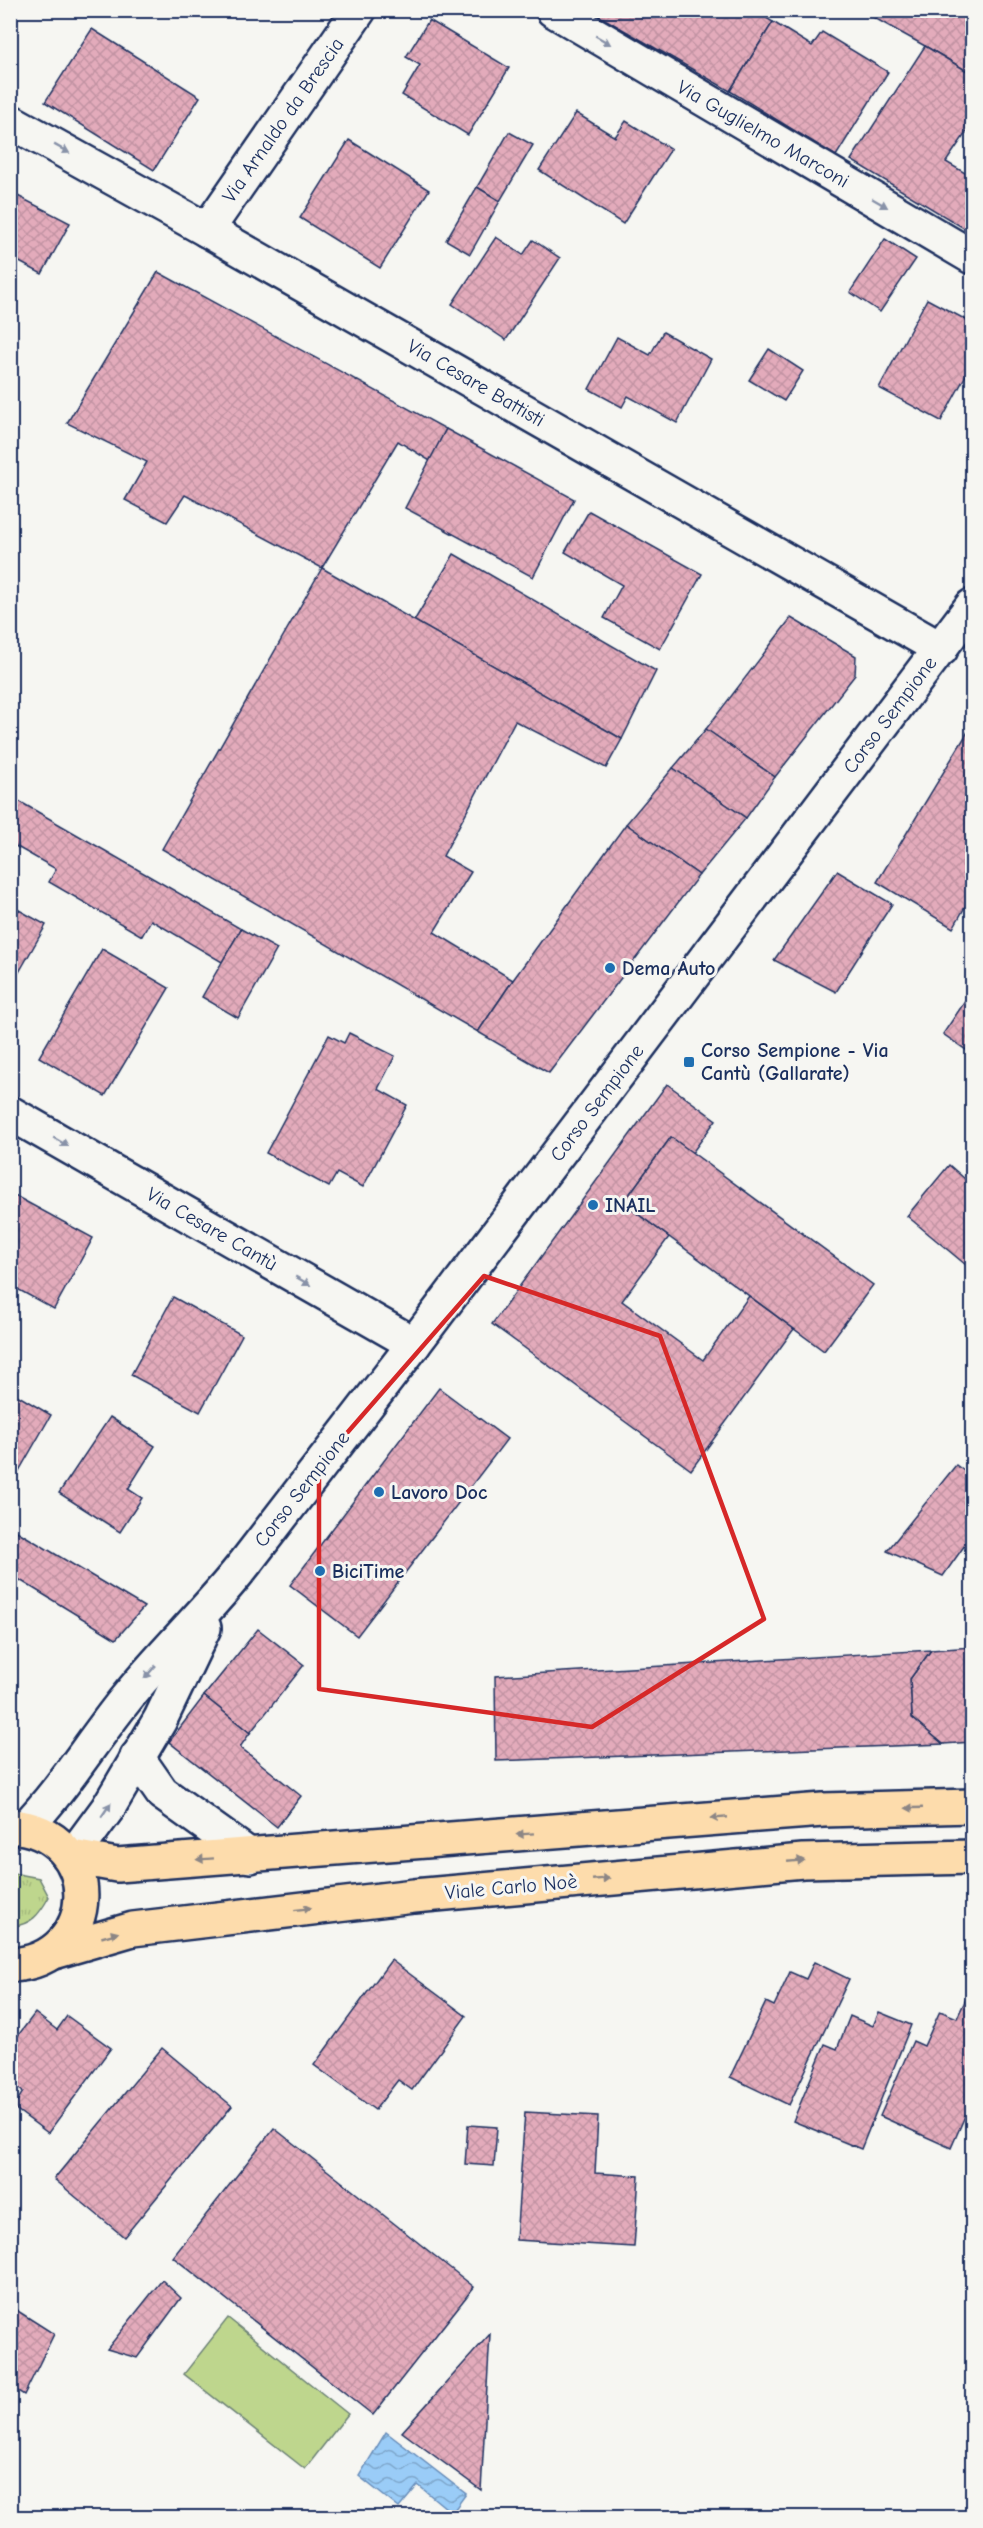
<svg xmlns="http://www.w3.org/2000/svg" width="983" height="2528" viewBox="0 0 983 2528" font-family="'Comic Neue',sans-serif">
<defs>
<pattern id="grass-tufts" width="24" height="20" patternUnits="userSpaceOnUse" patternTransform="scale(1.5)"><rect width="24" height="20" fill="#bed68d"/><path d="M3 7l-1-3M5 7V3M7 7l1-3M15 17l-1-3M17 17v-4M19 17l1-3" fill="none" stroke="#a3b87c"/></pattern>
<pattern id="water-waves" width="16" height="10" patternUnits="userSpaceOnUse" patternTransform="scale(1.5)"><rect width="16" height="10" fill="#9accf7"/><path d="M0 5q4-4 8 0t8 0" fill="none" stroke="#7da6cb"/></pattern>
<pattern id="building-cross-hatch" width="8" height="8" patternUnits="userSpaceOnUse" patternTransform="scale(1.5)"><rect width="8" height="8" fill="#e3abbb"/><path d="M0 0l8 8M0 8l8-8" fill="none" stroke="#c293a3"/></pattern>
</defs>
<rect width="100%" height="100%" fill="#f6f6f2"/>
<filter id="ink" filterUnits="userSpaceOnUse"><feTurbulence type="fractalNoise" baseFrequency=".0167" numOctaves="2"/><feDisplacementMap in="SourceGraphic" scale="12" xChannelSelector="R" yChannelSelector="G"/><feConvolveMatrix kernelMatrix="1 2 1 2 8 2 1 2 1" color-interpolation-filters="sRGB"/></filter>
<g filter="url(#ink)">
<path fill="url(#grass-tufts)" stroke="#6c8276" stroke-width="1.5" d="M18,1874L39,1878L49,1897C39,1915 32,1924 11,1927V1875Z"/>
<polygon fill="#bed68d" stroke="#6c8276" stroke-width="1.5" points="228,2318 348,2414 305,2469 184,2374"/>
<polygon fill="url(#water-waves)" stroke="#678dba" stroke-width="1.5" points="386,2432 466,2494 452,2513 418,2485 399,2508 359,2476"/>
<g fill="url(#building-cross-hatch)" stroke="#1b2f5e" stroke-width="1.5">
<polygon points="589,10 753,10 773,22 730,91"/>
<polygon points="860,10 972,10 972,74 925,46"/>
<polygon points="429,20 509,68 468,135 402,95 420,65 406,57"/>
<polygon points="773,22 812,46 822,32 888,72 836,156 730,91"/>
<polygon points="92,29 200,97 154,170 45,102"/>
<polygon points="925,46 972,74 972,124 946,162 972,177 972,222 967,230 851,160"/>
<polygon points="576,113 615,137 626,121 671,149 623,224 539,170"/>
<polygon points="509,132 533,145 500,201 477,187"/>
<polygon points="349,140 429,190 380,268 300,218"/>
<polygon points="477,187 500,201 470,254 446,240"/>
<polygon points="10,192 70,223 42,274 10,257"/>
<polygon points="496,237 523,255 533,240 560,258 506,340 452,304"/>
<polygon points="885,239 916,259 880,312 850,292"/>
<polygon points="158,272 446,429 430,461 398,441 322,568 185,495 167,522 125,500 147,462 67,423"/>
<polygon points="927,299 972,323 972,378 966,375 941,421 879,388"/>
<polygon points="663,332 711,359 677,423 628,396 622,407 589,389 617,337 650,355"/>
<polygon points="769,349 803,371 784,401 749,380"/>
<polygon points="446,429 574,499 533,577 405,508"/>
<polygon points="589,511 702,574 660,649 604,618 622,585 565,552"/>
<polygon points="454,554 656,671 622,739 414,621"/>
<polygon points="322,568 622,739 606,768 515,721 443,856 471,872 434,932 513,980 478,1032 162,849"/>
<polygon points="791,618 856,656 855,675 775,777 706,729"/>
<polygon points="972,725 972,895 953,928 877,882"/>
<polygon points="706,729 775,777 746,818 673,768"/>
<polygon points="673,768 746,818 699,875 626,824"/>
<polygon points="10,796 241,929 222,962 151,920 142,936 49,882 56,869 10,843"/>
<polygon points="626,824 699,875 549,1073 478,1032 513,980"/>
<polygon points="837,871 892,904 836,992 774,960"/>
<polygon points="10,905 46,925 10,988"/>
<polygon points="241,929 277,949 238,1018 202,997"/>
<polygon points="102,949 169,988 105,1096 39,1057"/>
<polygon points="972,991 972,1054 943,1034"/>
<polygon points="349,1033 395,1056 378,1089 407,1105 363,1187 337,1173 329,1187 266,1153 329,1035 344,1043"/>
<polygon points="667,1084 716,1120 692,1153 671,1137 623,1203 669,1237 622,1301 703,1360 749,1296 794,1329 691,1470 492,1324"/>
<polygon points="671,1137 873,1285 824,1351 623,1203"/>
<polygon points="949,1165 972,1185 972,1270 907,1216"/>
<polygon points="10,1193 93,1238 54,1309 10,1285"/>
<polygon points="173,1297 242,1335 200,1412 131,1375"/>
<polygon points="439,1388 507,1439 357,1636 290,1585"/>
<polygon points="10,1391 51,1415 12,1483 10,1482"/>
<polygon points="110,1417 155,1446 128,1489 142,1498 120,1532 59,1493"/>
<polygon points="956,1465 972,1477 972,1535 943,1576 887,1551"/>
<polygon points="10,1527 144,1607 116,1639 10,1574"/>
<polygon points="258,1629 304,1665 250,1733 204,1696"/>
<polygon points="972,1647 972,1742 943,1744 912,1718 910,1679 931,1650"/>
<polygon points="931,1650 910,1679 912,1718 943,1744 496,1761 495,1676"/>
<polygon points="204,1696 250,1733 240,1747 301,1796 277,1827 169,1742"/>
<polygon points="391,1960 466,2016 412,2090 398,2080 375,2110 314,2065"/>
<polygon points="814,1962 849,1979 789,2105 730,2077 766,2002 774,2006 790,1972 806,1979"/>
<polygon points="966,1999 972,2002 972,2100 951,2148 880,2116 913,2041 924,2046 940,2011 957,2018"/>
<polygon points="879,2012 911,2025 861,2149 793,2121 825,2044 837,2049 850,2016 873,2026"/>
<polygon points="35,2013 57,2030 67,2016 111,2048 48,2133 13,2107 23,2092 10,2082 10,2046"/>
<polygon points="162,2048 232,2106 124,2237 54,2179"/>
<polygon points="525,2112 598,2116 595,2173 639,2176 634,2247 516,2240"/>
<polygon points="468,2125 497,2127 494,2166 465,2164"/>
<polygon points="274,2128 474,2287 373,2415 173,2257"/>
<polygon points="162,2280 181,2298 137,2358 107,2349"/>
<polygon points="10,2306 54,2334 24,2395 10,2386"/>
<polygon points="490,2334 481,2490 402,2432"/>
</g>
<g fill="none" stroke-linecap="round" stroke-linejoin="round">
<g stroke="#1b2f5e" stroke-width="38">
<g id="street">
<polyline points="553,10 972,257"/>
<polyline points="10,121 207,230 941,649"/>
<polyline points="207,230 359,10"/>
<polyline points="10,1113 414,1344"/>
</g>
</g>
<g stroke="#1b2f5e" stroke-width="38">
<g id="secondary">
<polyline points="137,1757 162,1793 250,1856"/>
<path d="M26,1827C63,1789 91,1742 125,1700C163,1652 208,1611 246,1562L414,1344L972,606"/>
<polyline points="72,1857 108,1808 160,1720 204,1628"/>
</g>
</g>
<g stroke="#1b2f5e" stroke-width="38">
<g id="primary">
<path d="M10,1826C106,1832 103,1961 10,1965"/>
<polyline points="72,1857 117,1865 823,1810 972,1806"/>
<polyline points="54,1952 133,1929 414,1896 803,1861 972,1857"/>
</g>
</g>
<use href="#street" stroke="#f6f6f2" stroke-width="33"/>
<use href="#secondary" stroke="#f6f6f2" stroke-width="33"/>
<use href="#primary" stroke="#fddcac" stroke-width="33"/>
</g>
<defs><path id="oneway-solid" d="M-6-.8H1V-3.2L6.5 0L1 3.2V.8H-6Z" transform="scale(1.5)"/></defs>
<g fill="#8892a8">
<use href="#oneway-solid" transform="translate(603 40) rotate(30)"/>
<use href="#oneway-solid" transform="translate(62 149) rotate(29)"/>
<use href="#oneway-solid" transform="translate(880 203) rotate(30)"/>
<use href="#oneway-solid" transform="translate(61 1142) rotate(30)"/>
<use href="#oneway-solid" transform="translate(303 1281) rotate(30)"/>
<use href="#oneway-solid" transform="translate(150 1672) rotate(132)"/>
<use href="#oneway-solid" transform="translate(106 1810) rotate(-56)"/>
</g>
<g fill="#8c8685">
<use href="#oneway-solid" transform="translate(914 1808) rotate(178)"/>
<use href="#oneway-solid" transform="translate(719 1818) rotate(175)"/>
<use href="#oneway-solid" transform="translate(525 1834) rotate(176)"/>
<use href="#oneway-solid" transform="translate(205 1859) rotate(176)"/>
<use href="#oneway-solid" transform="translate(796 1861) rotate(-5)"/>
<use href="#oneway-solid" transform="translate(601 1879) rotate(-5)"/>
<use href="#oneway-solid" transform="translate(303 1909) rotate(-7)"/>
<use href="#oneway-solid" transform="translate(110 1935) rotate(-16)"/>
</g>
</g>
<path fill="none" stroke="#d62828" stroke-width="4.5" stroke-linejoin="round" d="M484,1276L660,1336L764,1619L592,1727L319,1689V1465Z"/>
<g fill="#1f6fb2" stroke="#f6f6f2" stroke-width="2">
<circle cx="610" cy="968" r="6"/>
<rect x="683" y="1056" width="12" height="12" rx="3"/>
<circle cx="593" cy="1205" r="6"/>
<circle cx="379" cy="1492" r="6"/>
<circle cx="320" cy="1571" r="6"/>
</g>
<g text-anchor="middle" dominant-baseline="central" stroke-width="6" stroke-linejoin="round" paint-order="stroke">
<g font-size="20" fill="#1b2f5e" stroke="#f6f6f2">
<text transform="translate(283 120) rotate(-55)">Via Arnaldo da Brescia</text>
<text transform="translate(763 134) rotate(30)">Via Guglielmo Marconi</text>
<text transform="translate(476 383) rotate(30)">Via Cesare Battisti</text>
<text transform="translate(890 715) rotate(-53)">Corso Sempione</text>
<text transform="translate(597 1103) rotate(-53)">Corso Sempione</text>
<text transform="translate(212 1229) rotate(30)">Via Cesare Cantù</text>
<text transform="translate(302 1489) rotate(-52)">Corso Sempione</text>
<text transform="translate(511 1887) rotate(-5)">Viale Carlo Noè</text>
</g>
<g font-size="20" font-weight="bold" fill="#1b2f5e" stroke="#f6f6f2" text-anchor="start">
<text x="622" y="968">Dema Auto</text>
<text x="701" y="1050">Corso Sempione - Via<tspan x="701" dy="23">Cantù (Gallarate)</tspan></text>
<text x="605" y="1205">INAIL</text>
<text x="391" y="1492">Lavoro Doc</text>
<text x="332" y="1571">BiciTime</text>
</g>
</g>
<rect width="983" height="2528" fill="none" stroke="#f6f6f2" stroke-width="36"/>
<rect x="18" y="18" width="947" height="2492" fill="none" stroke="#1b2f5e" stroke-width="2" filter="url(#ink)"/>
</svg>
